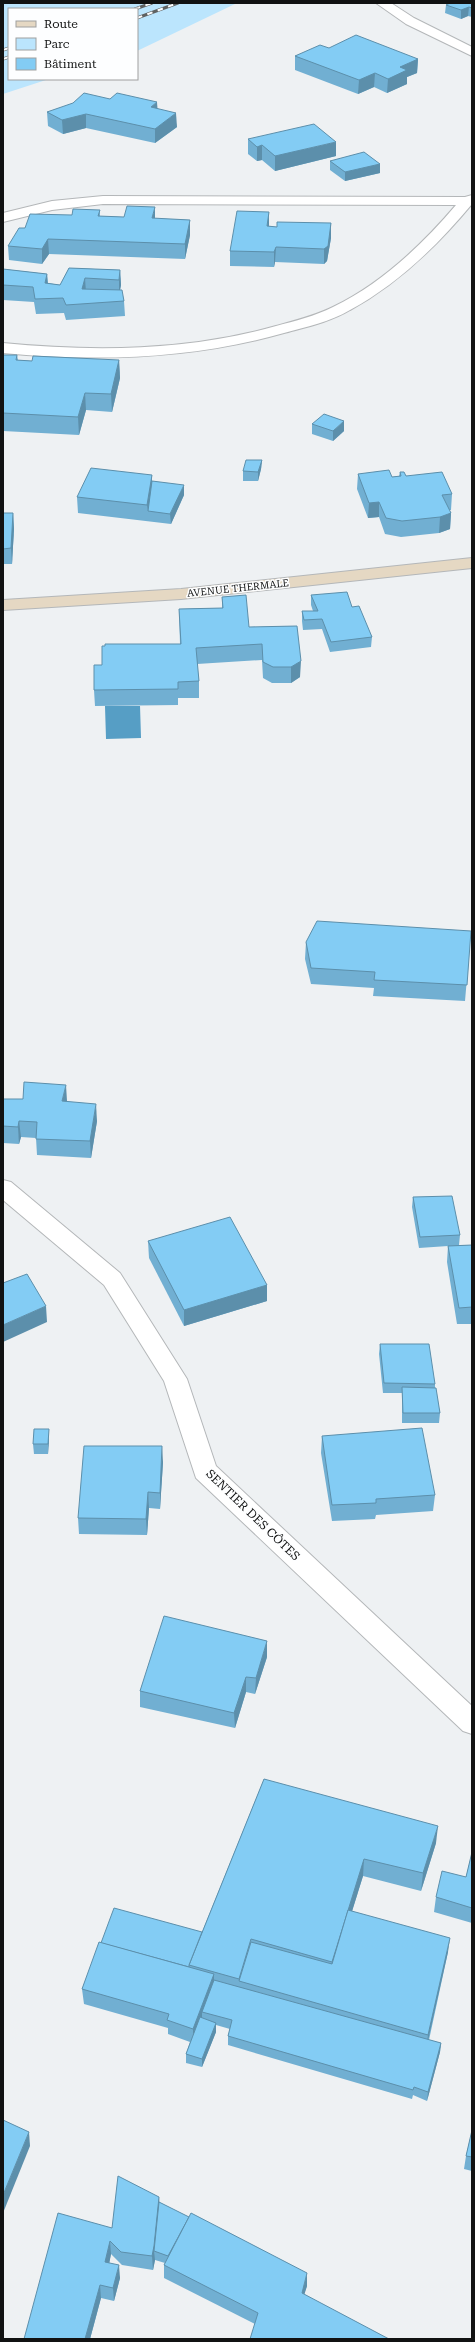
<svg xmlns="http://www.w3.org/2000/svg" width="475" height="2342" viewBox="0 0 475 2342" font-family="'Roboto Serif',serif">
<rect width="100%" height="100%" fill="#eef1f3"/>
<polygon fill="#bbe5fd" points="3,3 237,3 137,51 137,9 9,9 9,79 49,79 3,94"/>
<polygon fill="#569ec5" points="105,706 140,706 141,738 106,739"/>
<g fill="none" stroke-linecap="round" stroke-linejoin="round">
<g stroke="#b4b7b9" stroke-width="2">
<g id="minor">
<polygon points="376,3 391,3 414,18 472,47 472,56 406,24"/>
<path d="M472,195V204C437,246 398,284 350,310C330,322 306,327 284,333C192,359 98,362 3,353V343C95,352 187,351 276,326C295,321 315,316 333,307C381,284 422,245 456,205L103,204L52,210L3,222V213L52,201L103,196L465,197Z"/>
<polygon points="3,1180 11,1182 120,1273 187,1379 216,1466 472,1706 472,1734 463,1731 196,1478 164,1381 104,1285 3,1200"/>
</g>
</g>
<g stroke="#b4b7b9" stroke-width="2">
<polygon id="secondary" points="472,558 472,568 181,599 3,610 3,600 181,589"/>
</g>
<use href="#minor" fill="#fff" fill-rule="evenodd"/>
<use href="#secondary" fill="#e5d8c3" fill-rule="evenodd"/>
<g stroke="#5f6161" stroke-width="3">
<g id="rail">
<polyline points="135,9 152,3"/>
<polyline points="137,18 178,3"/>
<polyline points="3,50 9,48"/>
<polyline points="3,59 9,57"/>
</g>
</g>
<use href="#rail" stroke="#fdfeff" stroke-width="2" stroke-dasharray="5.5" stroke-linecap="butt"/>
</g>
<g fill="#71afd2">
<polygon points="472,3 472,17 468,16 461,19 445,13 446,5"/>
<polygon points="329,48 418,59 417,73 407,77 407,84 387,93 374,87 358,94 295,70 295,56"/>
<polygon points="157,109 177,127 155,143 86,128 63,134 48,126 47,112"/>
<polygon points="248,139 336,156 275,171 262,160 257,161 248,154"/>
<polygon points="330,161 380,164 380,173 345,181 330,170"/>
<polygon points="100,210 100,216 190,220 190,235 185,259 49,254 42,264 9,260 8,246 25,228 72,215"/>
<polygon points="269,212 269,226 277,227 331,223 331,238 327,261 324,264 275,262 274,267 230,266 230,251"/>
<polygon points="69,268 120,270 121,285 120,290 124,301 125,316 66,320 64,313 36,314 34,302 3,300 3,269 47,274 48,283 60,285"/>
<polygon points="3,355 17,355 18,360 32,361 119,360 120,378 112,412 86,410 79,435 3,431"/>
<polygon points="312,424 344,431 333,441 312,434"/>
<polygon points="262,460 261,469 258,481 243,481 243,471"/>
<polygon points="400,472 406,476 452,494 451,510 449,510 451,513 450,529 439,533 401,537 385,534 379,517 368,518 357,489 358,474 392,477 399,476"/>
<polygon points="152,475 152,481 184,495 171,524 78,513 77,497"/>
<polygon points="3,513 13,513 14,529 12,564 3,564"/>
<polygon points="311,595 352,607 372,637 371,647 330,652 322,629 303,630 302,621 302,611 313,611 311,605"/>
<polygon points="222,597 249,627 297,626 300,677 291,683 272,683 263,678 262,660 197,664 199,681 199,698 178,698 178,705 95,706 94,690 180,644 179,609 222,608"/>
<polygon points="471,931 465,1001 373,996 374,988 311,984 305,959 306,942"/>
<polygon points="3,1099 67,1102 97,1121 91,1158 37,1155 36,1138 21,1137 19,1144 3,1143"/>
<polygon points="413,1197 460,1235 459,1245 472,1245 472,1324 457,1324 447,1262 448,1246 419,1248 412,1207"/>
<polygon points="148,1241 267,1285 267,1301 184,1326 149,1258"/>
<polygon points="380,1344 435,1384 435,1388 440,1413 439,1423 402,1423 402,1393 383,1393 379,1354"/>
<polygon points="322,1436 435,1495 433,1511 376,1515 375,1519 332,1521 321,1453"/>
<polygon points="49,1439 48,1454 34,1454 33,1444"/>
<polygon points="163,1462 160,1509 149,1508 147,1535 79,1534 78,1518"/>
<polygon points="267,1657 255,1694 246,1692 235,1728 140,1707 140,1691"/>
<polygon points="264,1779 436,1843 421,1891 363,1876 352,1911 448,1952 429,2040 441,2043 440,2052 427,2101 413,2095 412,2099 228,2045 228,2036 230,2029 216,2025 216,2032 202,2067 186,2063 186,2054 190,2042 168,2034 168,2028 84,2004 82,1989 101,1943 202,1932"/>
<polygon points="472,1852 472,1923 434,1912 436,1897 466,1877"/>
<polygon points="472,2130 472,2171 464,2169 466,2156"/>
<polygon points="159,2197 159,2202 307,2286 304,2294 255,2324 164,2278 164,2265 165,2263 155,2260 153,2270 122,2265 111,2254 109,2263 120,2278 114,2301 101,2298 90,2339 24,2339 112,2228"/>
</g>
<g fill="#5c8fab">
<polygon points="469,7 468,16 461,19 461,10"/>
<polygon points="418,59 417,73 407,77 407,84 387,93 388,79 400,67"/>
<polygon points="375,73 374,87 358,94 359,80"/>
<polygon points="157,102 158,116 151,107"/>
<polygon points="176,113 177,127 155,143 155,129"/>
<polygon points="86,114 86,128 63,134 62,120"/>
<polygon points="336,142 336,156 275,171 275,156"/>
<polygon points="262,145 262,160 257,161 257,147"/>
<polygon points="380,164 380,173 345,181 345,172"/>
<polygon points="155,207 155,222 152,218"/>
<polygon points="269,212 269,227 267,226"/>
<polygon points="190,220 190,235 185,259 185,244"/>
<polygon points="331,223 331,238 327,261 324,264 324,249"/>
<polygon points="48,239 49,254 42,264 42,249"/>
<polygon points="276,247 275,262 274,267 274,252"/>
<polygon points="120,270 121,285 119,295 119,280"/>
<polygon points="47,274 48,289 45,283"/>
<polygon points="85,278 86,293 82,289"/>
<polygon points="119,360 120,378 112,412 111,394"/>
<polygon points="85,393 86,410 79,435 78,417"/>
<polygon points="344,421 344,431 333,441 333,431"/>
<polygon points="262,460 261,469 258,481 258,472"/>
<polygon points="152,475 152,491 148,511 147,505"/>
<polygon points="184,485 184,495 171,524 170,514"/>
<polygon points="379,502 379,517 368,518 369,503"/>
<polygon points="13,513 14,529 12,564 11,548"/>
<polygon points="451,513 450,529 439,533 440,517"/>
<polygon points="301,661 300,677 291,683 291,667"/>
<polygon points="66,1085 67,1101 63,1118 62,1101"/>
<polygon points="96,1104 97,1121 91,1158 90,1141"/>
<polygon points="19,1121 21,1137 19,1144 18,1127"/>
<polygon points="267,1285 267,1301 184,1326 184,1310"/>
<polygon points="46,1306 47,1322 3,1342 3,1325"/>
<polygon points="49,1429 49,1439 48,1454 48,1444"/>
<polygon points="162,1446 163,1462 160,1509 160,1493"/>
<polygon points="148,1492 149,1508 147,1535 146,1519"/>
<polygon points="267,1641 267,1657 255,1694 256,1678"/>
<polygon points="246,1677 246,1692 235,1728 234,1713"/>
<polygon points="438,1826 436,1843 421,1891 423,1873"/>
<polygon points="364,1859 363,1876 331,1979 332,1962"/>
<polygon points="450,1938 448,1952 426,2049 428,2035"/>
<polygon points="214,1974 214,1989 202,2012 202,2020 193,2043 193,2029"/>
<polygon points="216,2023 216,2032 202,2067 202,2059"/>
<polygon points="441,2043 440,2052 427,2101 428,2092"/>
<polygon points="29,2132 30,2146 3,2213 3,2195"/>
<polygon points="159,2197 160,2211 154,2251 155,2260 153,2270 152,2256"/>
<polygon points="110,2241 111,2254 107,2275 105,2262"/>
<polygon points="119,2265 120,2278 114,2301 113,2288"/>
<polygon points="307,2273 307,2286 301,2305 302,2293"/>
<polygon points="100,2285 101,2298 90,2339 85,2339"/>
</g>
<g fill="#83ccf4" stroke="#5c8fab">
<polygon points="450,3 472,3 472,8 469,7 461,10 446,5"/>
<polygon points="356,35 418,59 400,67 407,70 388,79 375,73 359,80 295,56 320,45 329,48"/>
<polygon points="84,93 110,99 117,93 157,102 151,107 176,113 155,129 86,114 62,120 47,112 73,103"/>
<polygon points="314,124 336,142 275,156 262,145 257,147 248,139"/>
<polygon points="364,152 380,164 345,172 330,161"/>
<polygon points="127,206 155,207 152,218 190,220 185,244 48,239 42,249 8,246 19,228 25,228 30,214 72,215 73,209 100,210 98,216 124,217"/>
<polygon points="237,211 269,212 267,226 277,227 277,222 331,223 328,246 324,249 276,247 274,252 230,251"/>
<polygon points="69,268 120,270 119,280 85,278 82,289 122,290 124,301 66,305 63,298 35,299 33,287 3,285 3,269 47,274 45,283 60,285"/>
<polygon points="3,355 17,355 16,360 32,361 33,356 119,360 111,394 85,393 78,417 3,413"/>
<polygon points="324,414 344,421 333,431 312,424"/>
<polygon points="246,460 262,460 258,472 243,471"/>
<polygon points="91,468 152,475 147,505 77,497"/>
<polygon points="389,470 392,477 401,476 400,472 404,472 406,476 442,472 452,494 442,495 451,513 440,517 402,521 386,518 379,502 369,503 358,474"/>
<polygon points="152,481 184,485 170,514 148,511"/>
<polygon points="3,513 13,513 11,548 3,549"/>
<polygon points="347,592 352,607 359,606 372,637 331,642 322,619 304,620 302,611 318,611 311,595"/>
<polygon points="246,595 249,627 297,626 301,661 291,667 273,667 263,662 262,644 196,648 199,681 178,682 178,689 94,690 94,665 102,665 102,646 105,646 105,644 181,644 179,609 223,608 222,597"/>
<polygon points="317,921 471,931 467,985 374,980 375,972 311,968 306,942"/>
<polygon points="24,1082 66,1085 62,1101 96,1104 90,1141 36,1139 37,1122 19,1121 18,1127 3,1126 3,1099 23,1099"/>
<polygon points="452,1196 460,1235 420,1237 413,1197"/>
<polygon points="230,1217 267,1285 184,1310 148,1241"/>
<polygon points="472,1245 472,1307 459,1308 448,1246"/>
<polygon points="27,1274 46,1306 3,1325 3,1283"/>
<polygon points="380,1344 429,1344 435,1384 384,1383"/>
<polygon points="402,1387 436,1388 440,1413 403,1413"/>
<polygon points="422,1428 435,1495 376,1499 376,1503 332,1505 322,1436"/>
<polygon points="34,1429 49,1429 48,1444 33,1444"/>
<polygon points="84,1446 162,1446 160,1493 148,1492 146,1519 78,1518"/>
<polygon points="164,1616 267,1641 256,1678 246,1677 234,1713 140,1691"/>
<polygon points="264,1779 438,1826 423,1873 364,1859 332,1962 251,1939 239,1979 189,1965"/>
<polygon points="472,1852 472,1908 436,1897 442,1871 466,1877"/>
<polygon points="114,1908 202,1932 189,1965 189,1967 101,1943"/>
<polygon points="348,1910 450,1938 428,2035 239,1981 251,1942 332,1964"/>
<polygon points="99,1942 214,1974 193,2029 167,2020 169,2014 82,1989"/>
<polygon points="214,1980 441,2043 428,2092 414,2087 413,2090 228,2036 232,2020 202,2012"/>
<polygon points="200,2017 216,2023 202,2059 186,2054"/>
<polygon points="3,2120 29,2132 3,2195"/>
<polygon points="472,2130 472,2157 466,2156"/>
<polygon points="118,2176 159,2197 154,2246 152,2256 121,2252 110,2241 105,2262 119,2265 113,2288 100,2285 85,2339 24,2339 58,2213 112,2228"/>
<polygon points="159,2202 189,2217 168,2256 154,2251"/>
<polygon points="191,2213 307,2273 302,2293 389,2339 250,2339 258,2313 164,2265"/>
</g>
<g text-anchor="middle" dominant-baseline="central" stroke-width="3" stroke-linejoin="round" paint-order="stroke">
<g font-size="10" fill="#111212" stroke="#fdfeff">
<text transform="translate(238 588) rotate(-6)">AVENUE THERMALE</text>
</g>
<g font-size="12" fill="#111212" stroke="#fdfeff">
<text transform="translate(253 1515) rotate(44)">SENTIER DES CÔTES</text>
</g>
</g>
<rect width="475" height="2342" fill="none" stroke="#111212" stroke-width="8"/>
<rect x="8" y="8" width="130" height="72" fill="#fdfeff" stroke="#9fa0a0"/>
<rect x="16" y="21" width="20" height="6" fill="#e5d8c3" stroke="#9fa0a0"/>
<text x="44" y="28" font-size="12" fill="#111212">Route</text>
<rect x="16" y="38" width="20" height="12" fill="#bbe5fd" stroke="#9fa0a0"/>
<text x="44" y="48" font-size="12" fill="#111212">Parc</text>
<rect x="16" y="58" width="20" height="12" fill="#83ccf4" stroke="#9fa0a0"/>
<text x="44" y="68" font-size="12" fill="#111212">Bâtiment</text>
</svg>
